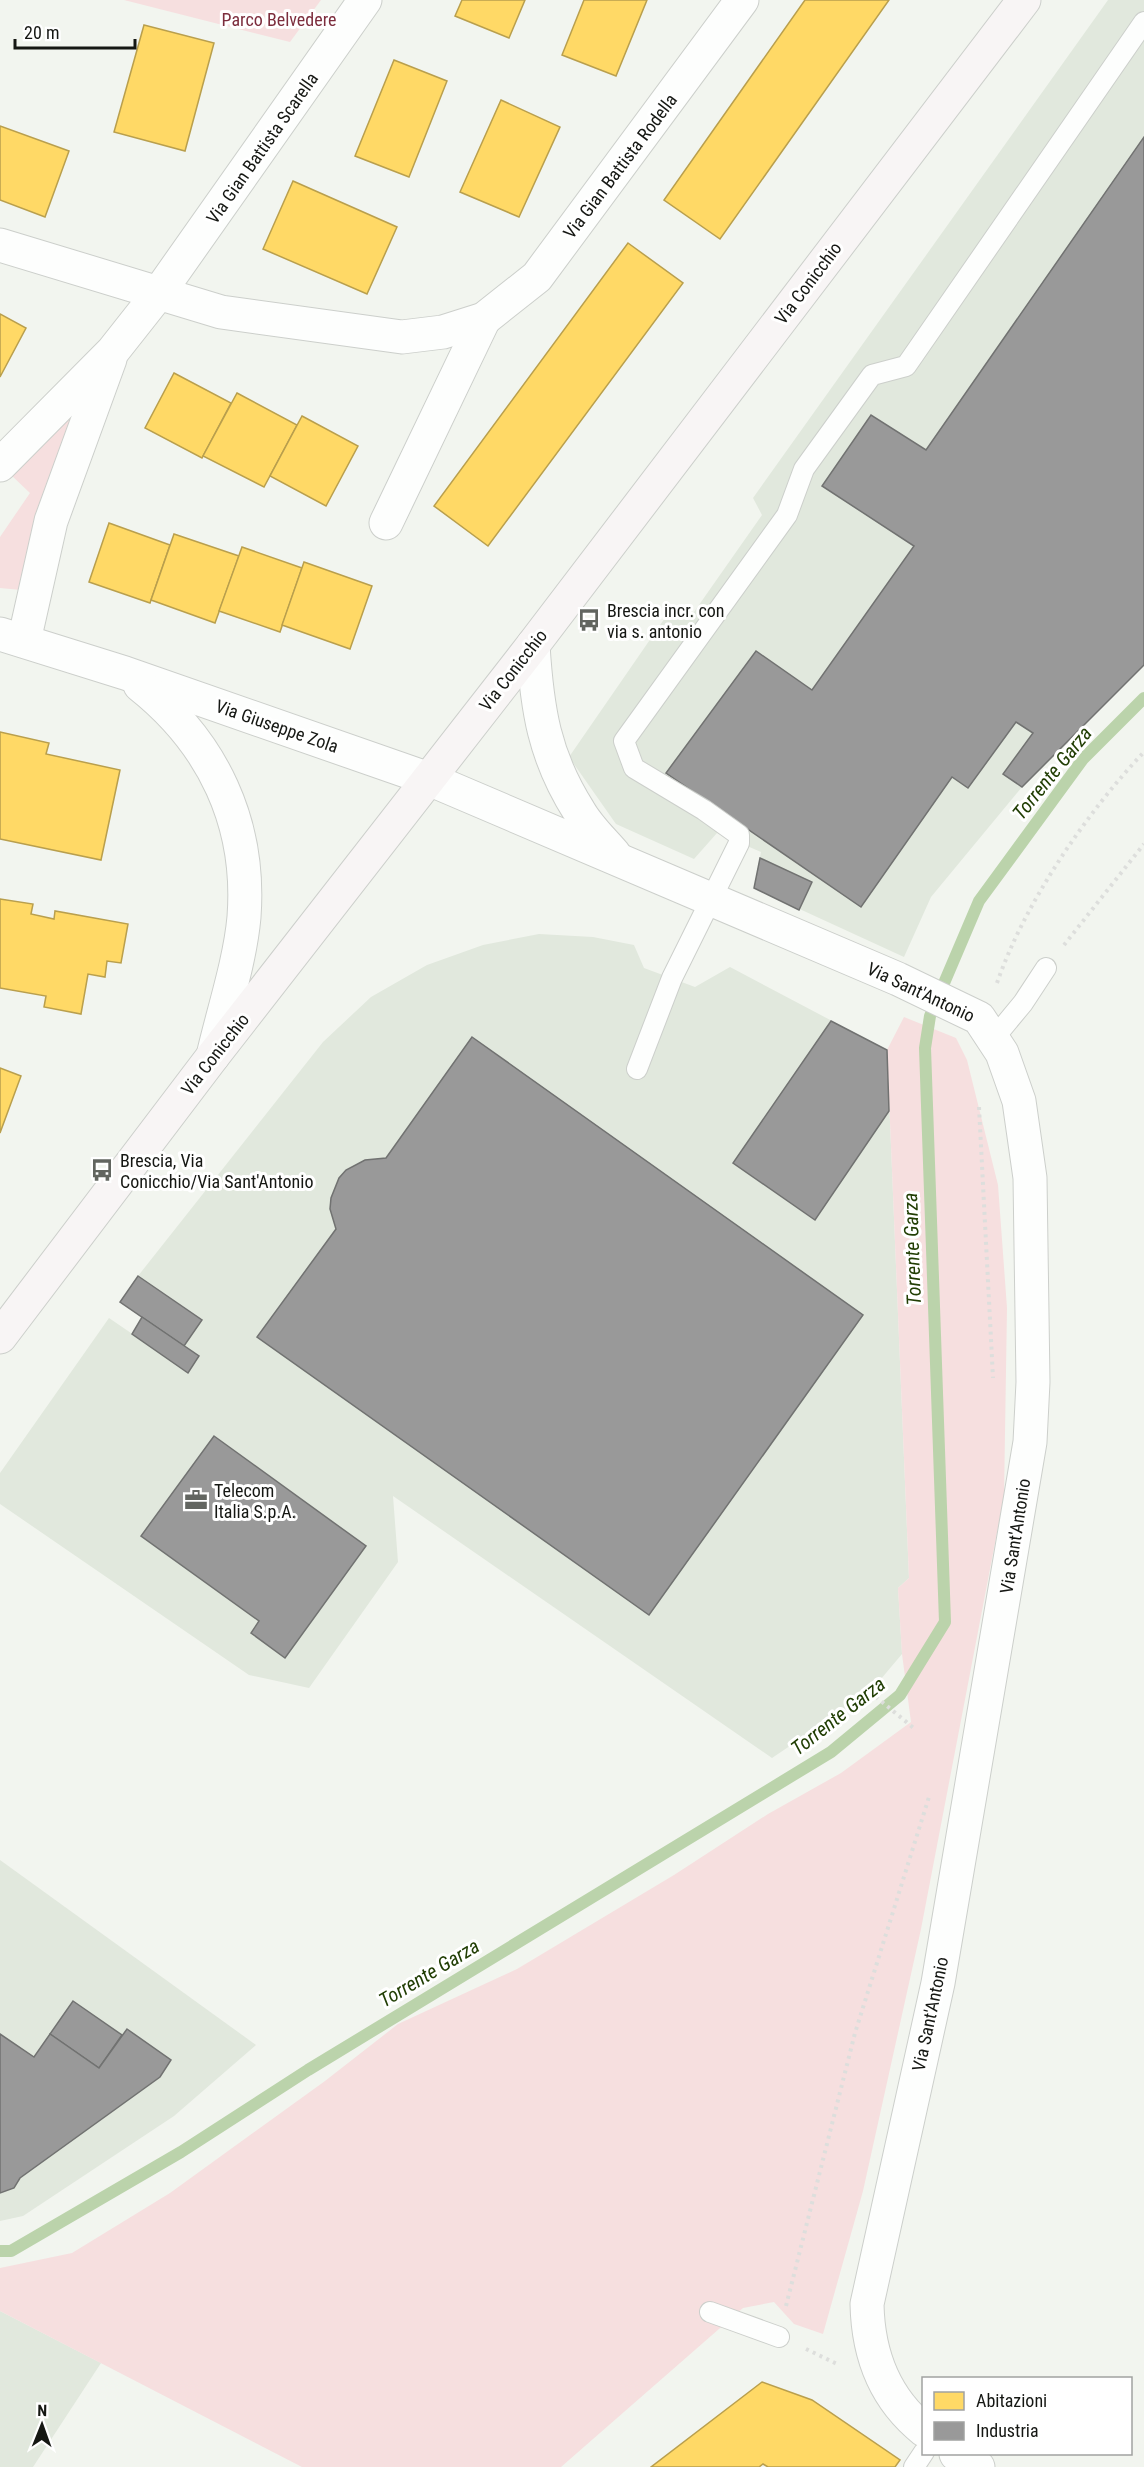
<svg xmlns="http://www.w3.org/2000/svg" width="1144" height="2467" viewBox="0 0 1144 2467" font-family="'Roboto Condensed',sans-serif">
<rect width="100%" height="100%" fill="#f2f5ef"/>
<g fill="#e1e8dd">
<polygon points="1108,0 1144,0 1144,665 1022,787 931,897 904,957 754,888 761,852 717,833 694,859 616,824 569,757 667,615 694,612 762,515 753,498"/>
<polygon points="539,934 593,937 634,945 644,968 695,987 730,967 887,1050 909,1578 898,1588 902,1654 870,1692 772,1758 393,1496 398,1562 309,1688 249,1675 0,1504 0,1473 109,1318 188,1372 199,1356 184,1346 202,1319 138,1276 323,1042 371,997 427,965 483,945"/>
<polygon points="0,1860 256,2045 174,2116 23,2216 0,2221"/>
<polygon points="0,2311 101,2363 33,2467 0,2467"/>
</g>
<g fill="#f6dfdf">
<polygon points="124,0 321,0 290,42"/>
<polygon points="83,405 21,590 0,588 0,537 30,493 9,473 25,452"/>
<polygon points="904,1017 956,1038 967,1060 998,1185 1007,1308 1004,1496 921,1929 863,2191 823,2334 794,2324 774,2302 743,2308 561,2467 302,2467 0,2311 0,2268 72,2253 170,2193 325,2081 398,2024 517,1969 674,1875 768,1814 841,1773 911,1722 902,1654 898,1588 909,1578 887,1050"/>
</g>
<g fill="#ffd966" stroke="#b99f4d" stroke-width="1.5">
<polygon points="462,0 525,0 509,38 455,16"/>
<polygon points="584,0 647,0 616,76 562,55"/>
<polygon points="805,0 889,0 720,239 664,200"/>
<polygon points="144,25 214,43 185,151 114,132"/>
<polygon points="394,60 447,81 409,177 355,156"/>
<polygon points="501,100 560,127 519,217 460,192"/>
<polygon points="0,126 69,151 45,217 0,200"/>
<polygon points="293,181 397,227 367,294 263,249"/>
<polygon points="628,243 683,283 488,546 434,506"/>
<polygon points="0,314 26,328 0,377"/>
<polygon points="174,373 231,403 202,458 145,428"/>
<polygon points="237,393 297,425 264,487 203,456"/>
<polygon points="302,416 358,446 326,506 270,476"/>
<polygon points="109,523 170,545 150,603 89,582"/>
<polygon points="174,534 239,556 215,623 151,600"/>
<polygon points="242,547 302,568 280,632 219,611"/>
<polygon points="304,562 372,586 350,649 282,625"/>
<polygon points="0,732 49,743 46,754 120,770 101,860 0,839"/>
<polygon points="0,899 33,904 31,914 54,919 55,911 128,924 121,963 107,961 105,977 88,974 81,1014 44,1007 46,996 0,988"/>
<polygon points="0,1068 21,1076 0,1133"/>
<polygon points="762,2382 812,2400 900,2460 895,2467 768,2467 763,2464 759,2467 651,2467"/>
</g>
<g fill="#999" stroke="#717271" stroke-width="1.5">
<polygon points="1144,137 1144,665 1022,787 1003,774 1033,733 1016,722 968,788 952,777 861,907 666,773 756,651 812,690 914,546 822,486 871,415 926,450"/>
<polygon points="760,858 812,882 799,910 754,888"/>
<polygon points="831,1021 887,1050 889,1111 815,1220 733,1163"/>
<polygon points="472,1037 863,1315 649,1615 257,1337 336,1229 330,1209 331,1198 339,1178 346,1170 365,1160 386,1158"/>
<polygon points="138,1276 202,1320 184,1346 120,1302"/>
<polygon points="142,1317 199,1356 188,1373 132,1334"/>
<polygon points="214,1436 366,1546 285,1658 251,1633 259,1621 141,1536"/>
<polygon points="73,2001 122,2035 99,2068 50,2034"/>
<polygon points="127,2029 171,2060 160,2077 20,2178 14,2188 0,2193 0,2034 34,2057 50,2034 99,2068"/>
</g>
<g fill="none" stroke-linecap="round" stroke-linejoin="round">
<polyline stroke="#bbd3ab" stroke-width="12" points="0,2251 11,2251 181,2152 308,2070 831,1752 900,1695 945,1622 925,1048 930,1016 979,901 1083,759 1144,698"/>
<g stroke="#cccfcb" stroke-width="22">
<g id="service">
<polyline points="994,1038 1023,1003 1046,968"/>
<polyline points="637,1069 672,978 739,843 739,835 704,810 634,768 624,741 787,515 804,469 872,375 906,366 1144,22"/>
<polyline points="710,2312 779,2337"/>
<polyline points="914,2467 924,2452"/>
</g>
</g>
<g stroke="#cccfcb" stroke-width="35">
<g id="minor">
<polyline points="0,245 221,312 402,337 443,332 484,319 537,277 742,0"/>
<polyline points="0,465 113,351 158,294 365,0"/>
<polyline points="386,523 484,319"/>
<polyline points="24,641 51,521 110,359"/>
<path d="M533,645C537,709 544,756 579,811C588,827 602,840 614,854"/>
<path d="M429,779L898,979L979,1018L1002,1053L1019,1101L1030,1178L1033,1382L1030,1442L938,1983L867,2304C868,2353 884,2398 924,2430"/>
<polyline points="956,2454 978,2467"/>
</g>
</g>
<g stroke="#cccfcb" stroke-width="35">
<g id="tertiary">
<polyline points="0,634 125,673 429,779"/>
<path d="M140,685C213,743 251,823 244,917C240,962 223,1012 213,1056"/>
</g>
</g>
<g stroke="#cccfcb" stroke-width="35">
<polyline id="secondary" points="0,1337 213,1056 533,645 1024,0"/>
</g>
<g stroke="#dddedc" stroke-width="4" stroke-dasharray="3 4.5" stroke-linecap="butt">
<polyline points="1064,945 1144,844"/>
<path d="M997,983C1024,904 1087,812 1144,752"/>
<polyline points="979,1107 993,1378"/>
<polyline points="870,1692 916,1730"/>
<polyline points="786,2306 855,2033 929,1797"/>
<polyline points="806,2349 837,2364"/>
</g>
<use href="#service" stroke="#fdfefd" stroke-width="20"/>
<use href="#minor" stroke="#fdfefd" stroke-width="33"/>
<use href="#tertiary" stroke="#fdfefd" stroke-width="33"/>
<use href="#secondary" stroke="#f8f5f5" stroke-width="33"/>
</g>
<defs>
<g id="bus-bare" transform="scale(1.8)"><path d="M-5-6H5V4H4V6H2V4H-2V6H-4V4H-5ZM-3.5-4V0h7V-4ZM-3.5 1.2v1.5H-2V1.2ZM2 1.2v1.5H3.5V1.2Z" fill="#626560" stroke="#fff" stroke-width="2.5" paint-order="stroke"/></g>
<g id="office-bare" transform="scale(1.8)"><path d="M-6-3h4V-5.5h4V-3h4V5H-6ZM-1-4.5V-3h2v-1.5ZM-6 0V1H6V0Z" fill="#626560" stroke="#fff" stroke-width="2.5" paint-order="stroke"/></g>
</defs>
<g fill-rule="evenodd">
<use href="#bus-bare" x="589" y="620"/>
<use href="#bus-bare" x="102" y="1170"/>
<use href="#office-bare" x="196" y="1500"/>
</g>
<g text-anchor="middle" dominant-baseline="central" stroke-width="6" stroke-linejoin="round" paint-order="stroke">
<g font-size="18" fill="#7c2d3d" stroke="#fff">
<text x="279" y="19">Parco Belvedere</text>
</g>
<g font-size="18" fill="#151713" stroke="#fff">
<text transform="translate(262 148) rotate(-55)">Via Gian Battista Scarella</text>
<text transform="translate(620 166) rotate(-53)">Via Gian Battista Rodella</text>
<text transform="translate(808 283) rotate(-53)">Via Conicchio</text>
<text transform="translate(513 670) rotate(-52)">Via Conicchio</text>
<text transform="translate(277 726) rotate(19)">Via Giuseppe Zola</text>
<text transform="translate(921 992) rotate(25)">Via Sant'Antonio</text>
<text transform="translate(215 1054) rotate(-52)">Via Conicchio</text>
<text transform="translate(1015 1536) rotate(-81)">Via Sant'Antonio</text>
<text transform="translate(930 2014) rotate(-78)">Via Sant'Antonio</text>
</g>
<g font-size="18" fill="#151713" stroke="#fff" text-anchor="start">
<text x="607" y="610">Brescia incr. con<tspan x="607" dy="21">via s. antonio</tspan></text>
<text x="120" y="1160">Brescia, Via<tspan x="120" dy="21">Conicchio/Via Sant'Antonio</tspan></text>
<text x="214" y="1490">Telecom<tspan x="214" dy="21">Italia S.p.A.</tspan></text>
</g>
<g font-size="20" font-style="italic" fill="#213e04" stroke="#fff">
<text transform="translate(1052 773) rotate(-51)">Torrente Garza</text>
<text transform="translate(912 1249) rotate(-92)">Torrente Garza</text>
<text transform="translate(838 1716) rotate(-38)">Torrente Garza</text>
<text transform="translate(429 1973) rotate(-31)">Torrente Garza</text>
</g>
</g>
<rect x="922" y="2377" width="210" height="78" fill="#ffffff" stroke="#a1a2a1" stroke-width="1.5"/>
<rect x="934" y="2392" width="30" height="18" fill="#ffd966" stroke="#a1a2a1" stroke-width="1.5"/>
<text x="976" y="2407" font-size="18" fill="#151713">Abitazioni</text>
<rect x="934" y="2422" width="30" height="18" fill="#999999" stroke="#a1a2a1" stroke-width="1.5"/>
<text x="976" y="2437" font-size="18" fill="#151713">Industria</text>
<g transform="translate(42 2425) rotate(1)" stroke="#ffffff" stroke-width="4.5" paint-order="stroke">
<path d="M0-4.5L10 22L0 15L-10 22Z" fill="#151713"/>
<text y="-9" font-size="16" font-weight="bold" text-anchor="middle" fill="#151713">N</text>
</g>
<path d="M15 39v9h120v-9" fill="none" stroke="#151713" stroke-width="3"/>
<text x="24" y="39" font-size="18" fill="#151713" stroke="#ffffff" stroke-width="4.5" paint-order="stroke">20 m</text>
</svg>
